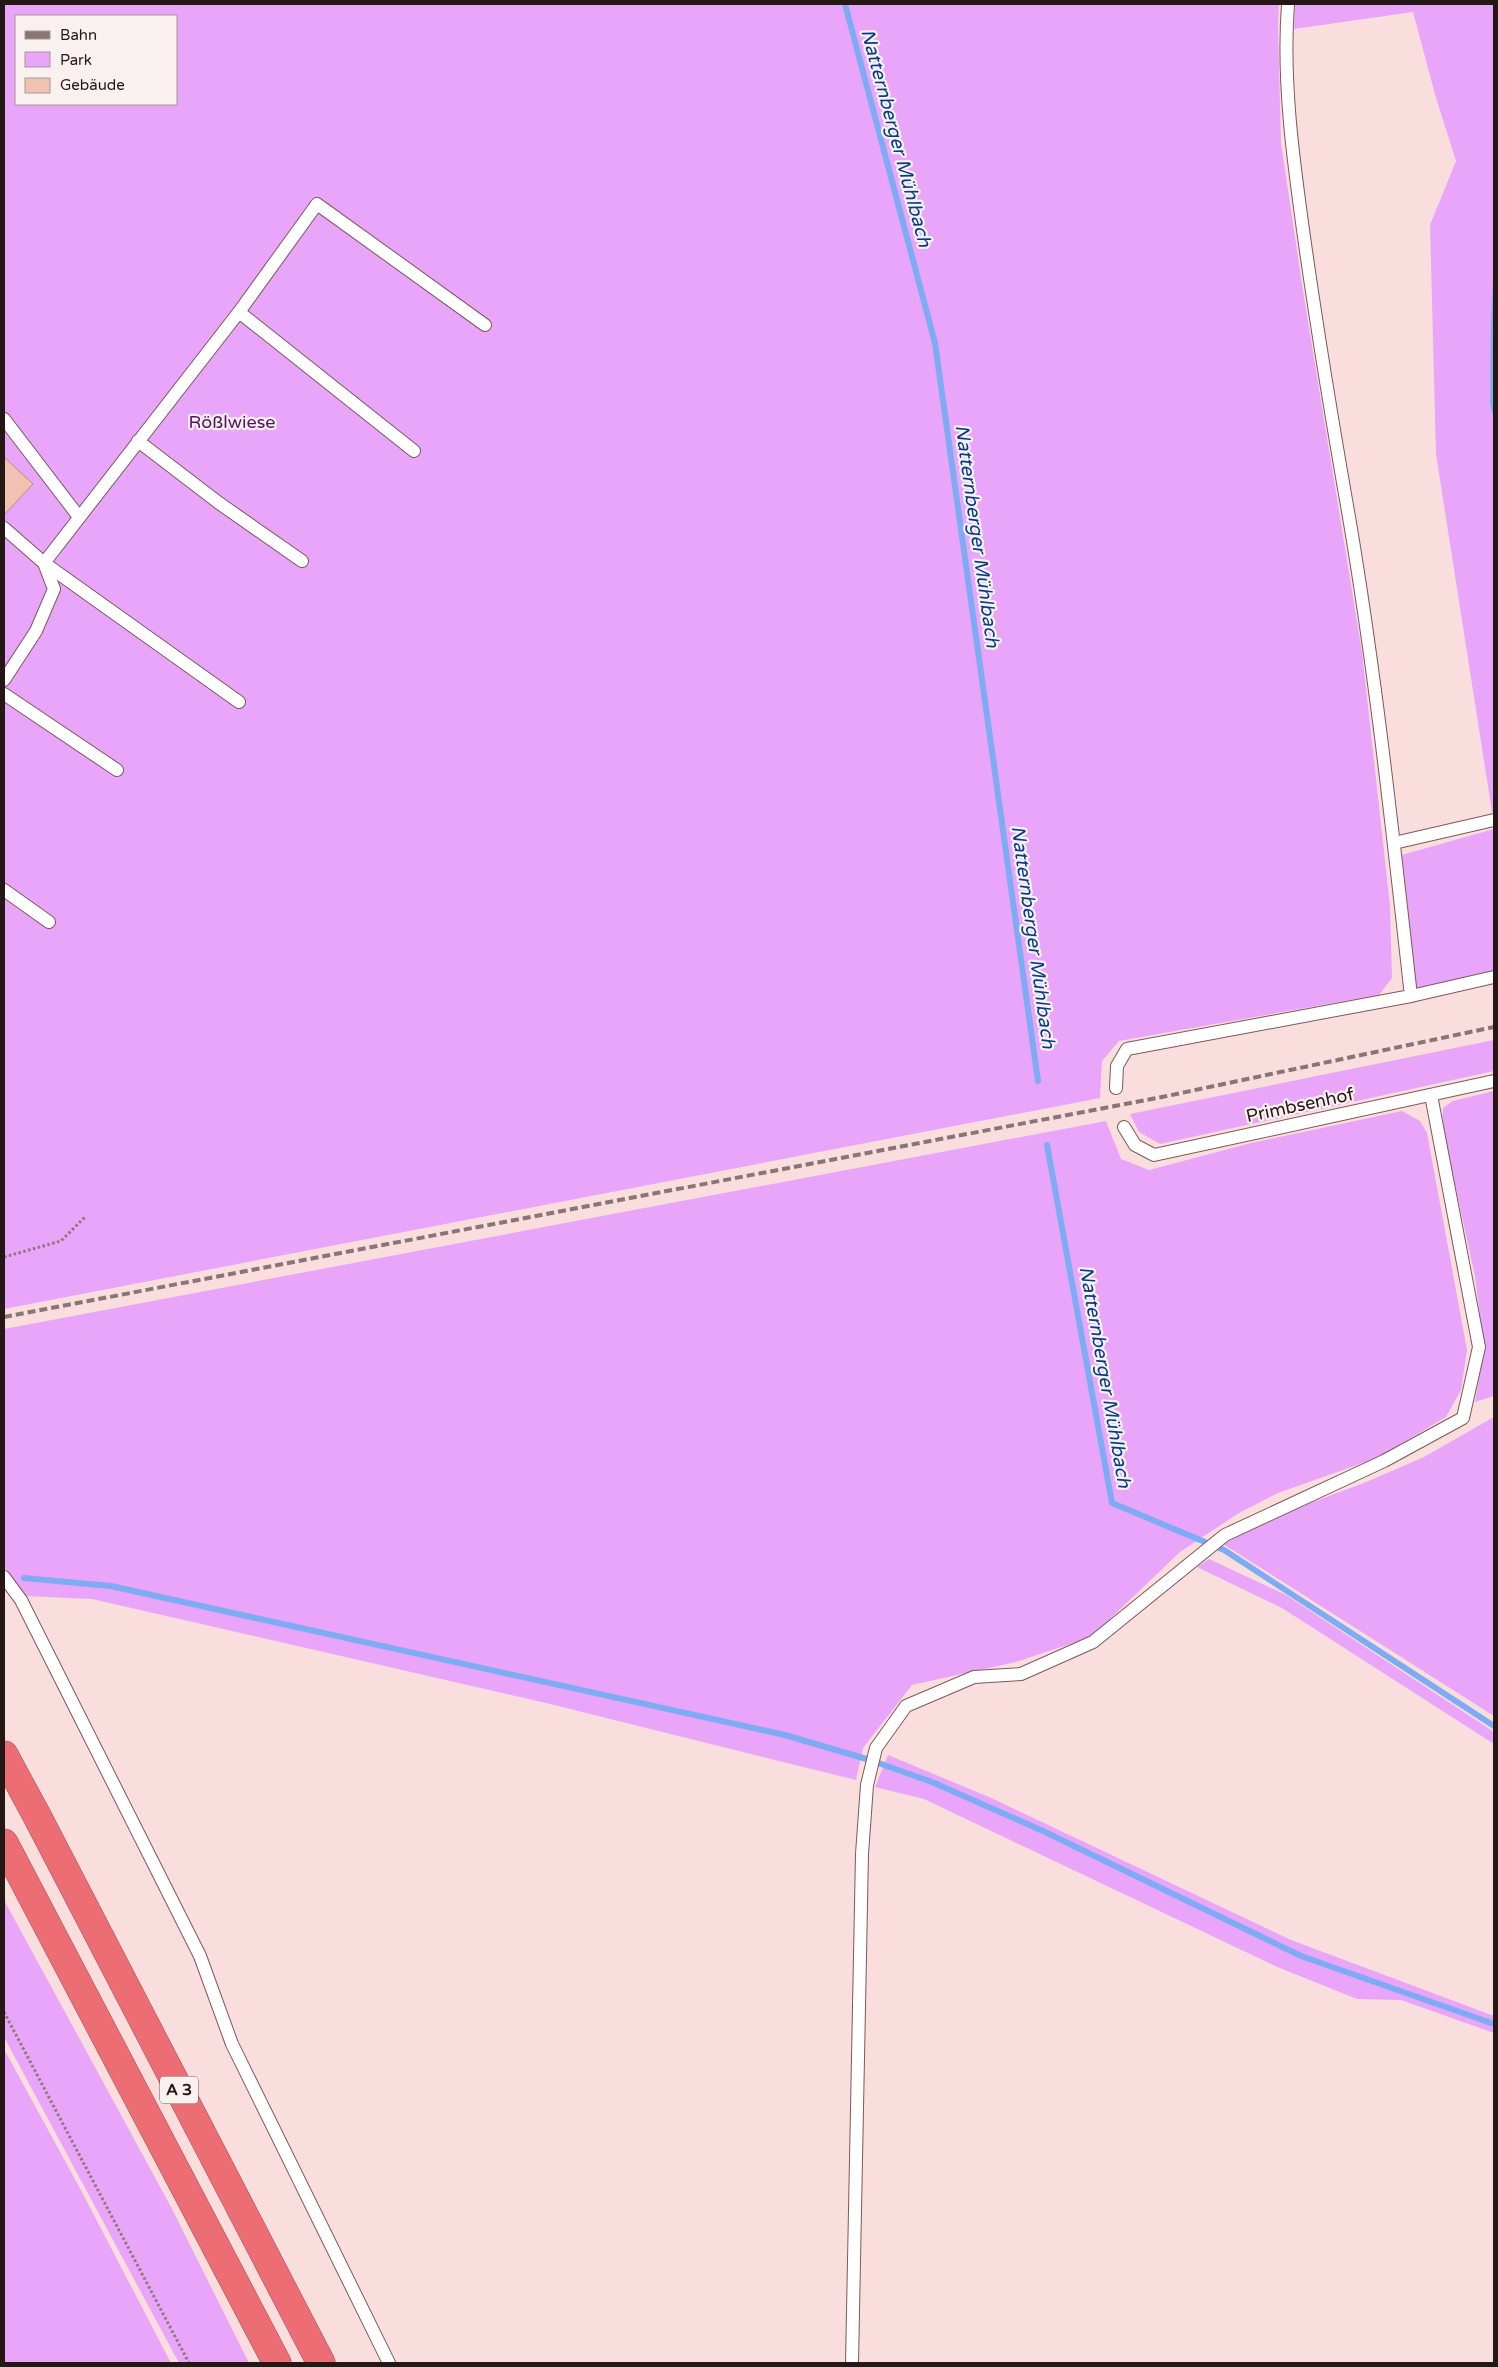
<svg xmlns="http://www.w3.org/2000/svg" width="1498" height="2367" viewBox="0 0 1498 2367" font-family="'Varela Round',sans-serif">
<rect width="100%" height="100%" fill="#f9dedd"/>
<g fill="#e8a5fa" fill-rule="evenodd">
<path d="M4,4H1279L1278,27L1281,143L1303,291L1362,652L1390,906L1392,978L1379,995L1119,1041L1102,1061L1100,1098L4,1309ZM16,16H176V104H16Z"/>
<polygon points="1295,4 1494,4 1494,257 1490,404 1494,421 1494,812 1492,812 1436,454 1430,225 1456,161 1436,98 1413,12 1294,29"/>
<polygon points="1494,829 1494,977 1411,996 1398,856"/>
<polygon points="1494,1040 1494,1071 1160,1144 1139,1132 1130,1114"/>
<polygon points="1494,1091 1494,1396 1475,1402 1483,1353 1482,1332 1475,1276 1442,1126 1443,1108 1453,1101"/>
<polygon points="1402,1111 1420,1121 1427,1133 1467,1350 1461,1390 1446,1417 1377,1458 1278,1493 1239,1513 1180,1552 1091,1637 1016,1662 912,1685 863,1748 856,1780 546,1703 92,1599 25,1596 4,1567 4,1329 1106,1121 1121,1159 1149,1170 1251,1143"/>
<polygon points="1494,1417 1494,1716 1223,1544 1283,1513 1364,1483 1424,1457"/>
<polygon points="1209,1559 1286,1595 1494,1732 1494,1744 1282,1608 1197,1567"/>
<polygon points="888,1755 989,1797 1291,1940 1494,2016 1494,2033 1401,2000 1357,1999 1275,1966 924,1799 875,1787"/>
<polygon points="4,1900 170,2205 249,2363 179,2363 4,2037"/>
<polygon points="4,2049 82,2192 171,2363 4,2363"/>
</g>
<polygon fill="#7dacf4" points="1494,257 1494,421 1490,404 1491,323"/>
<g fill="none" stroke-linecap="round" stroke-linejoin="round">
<g stroke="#7dacf4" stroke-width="6">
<polyline points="845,4 935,343 1038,1081"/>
<polyline points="1047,1145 1112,1503 1224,1550 1494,1726"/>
<polyline points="24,1578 111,1586 785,1735 870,1760 932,1782 1043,1831 1301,1956 1494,2024"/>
</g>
</g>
<polygon fill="#f1c1b2" stroke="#b58e82" points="4,457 33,484 4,515"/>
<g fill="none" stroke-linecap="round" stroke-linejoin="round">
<g stroke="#7f5858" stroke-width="14">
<g id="lane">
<polyline points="239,312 414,451"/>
<polyline points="4,419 79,517"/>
<polyline points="138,441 219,503 302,561"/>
<polyline points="4,528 44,563 54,589 36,631 4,680"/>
<polyline points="4,694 117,770"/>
<polyline points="239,702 44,563 239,312 317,204 485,325"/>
<polyline points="1394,843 1494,820"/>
<polyline points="4,890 49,922"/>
<polyline points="1411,996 1494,977"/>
<path d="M1116,1088L1117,1066L1127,1049L1411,996C1393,836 1376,676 1349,517C1333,426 1318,335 1305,244C1294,165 1282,84 1288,4"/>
<polyline points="1124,1127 1135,1145 1154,1155 1494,1081"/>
<polyline points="4,1577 21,1600 200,1956 232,2044 389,2363"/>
<polyline points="852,2363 862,1854 867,1785 876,1748 906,1706 974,1677 1021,1674 1093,1642 1225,1535 1384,1461 1463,1418 1479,1347 1431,1095"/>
</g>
</g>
<g stroke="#a74f53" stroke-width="29">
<g id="highway">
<polyline points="4,1755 37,1816 321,2363"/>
<polyline points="4,1843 277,2363"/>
</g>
</g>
<g stroke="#8e7979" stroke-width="3" stroke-dasharray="2.5 2.5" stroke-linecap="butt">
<polyline points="4,1257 61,1241 86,1216"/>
<polyline points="4,2012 189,2363"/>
</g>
<use href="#lane" stroke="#fff" stroke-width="12"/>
<use href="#highway" stroke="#ed6d74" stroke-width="28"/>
<polyline stroke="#897574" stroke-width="4" stroke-dasharray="8 4" stroke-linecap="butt" points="4,1317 1162,1097 1494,1027"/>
</g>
<g text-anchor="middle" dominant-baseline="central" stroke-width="4.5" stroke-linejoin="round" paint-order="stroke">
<rect fill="#f9f0f0" stroke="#655858" stroke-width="1" x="160" y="2076.5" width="38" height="27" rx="4"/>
<g font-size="16" font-weight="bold" fill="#261717">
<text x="179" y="2090">A 3</text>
</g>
<g font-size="18" fill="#541264" stroke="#f9f0f0">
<text x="232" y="422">Rößlwiese</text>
</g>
<g font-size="18" fill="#261717" stroke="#f9f0f0">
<text transform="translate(1300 1105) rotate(-12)">Primbsenhof</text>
</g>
<g font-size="19" font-style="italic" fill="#043c8a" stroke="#f9f0f0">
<text transform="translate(896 138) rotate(75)">Natternberger Mühlbach</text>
<text transform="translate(977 536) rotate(82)">Natternberger Mühlbach</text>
<text transform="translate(1033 937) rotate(82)">Natternberger Mühlbach</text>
<text transform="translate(1105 1377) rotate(80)">Natternberger Mühlbach</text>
</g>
</g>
<rect width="1498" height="2367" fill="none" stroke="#261717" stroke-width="10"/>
<rect x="15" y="15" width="162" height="90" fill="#f9f0f0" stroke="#a59999"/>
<rect x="25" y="31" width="25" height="8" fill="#897574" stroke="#a59999"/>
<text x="60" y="40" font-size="15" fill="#261717">Bahn</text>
<rect x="25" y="52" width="25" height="15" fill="#e8a5fa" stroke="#a59999"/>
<text x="60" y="65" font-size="15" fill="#261717">Park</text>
<rect x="25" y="78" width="25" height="15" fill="#f1c1b2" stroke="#a59999"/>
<text x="60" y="90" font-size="15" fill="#261717">Gebäude</text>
</svg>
